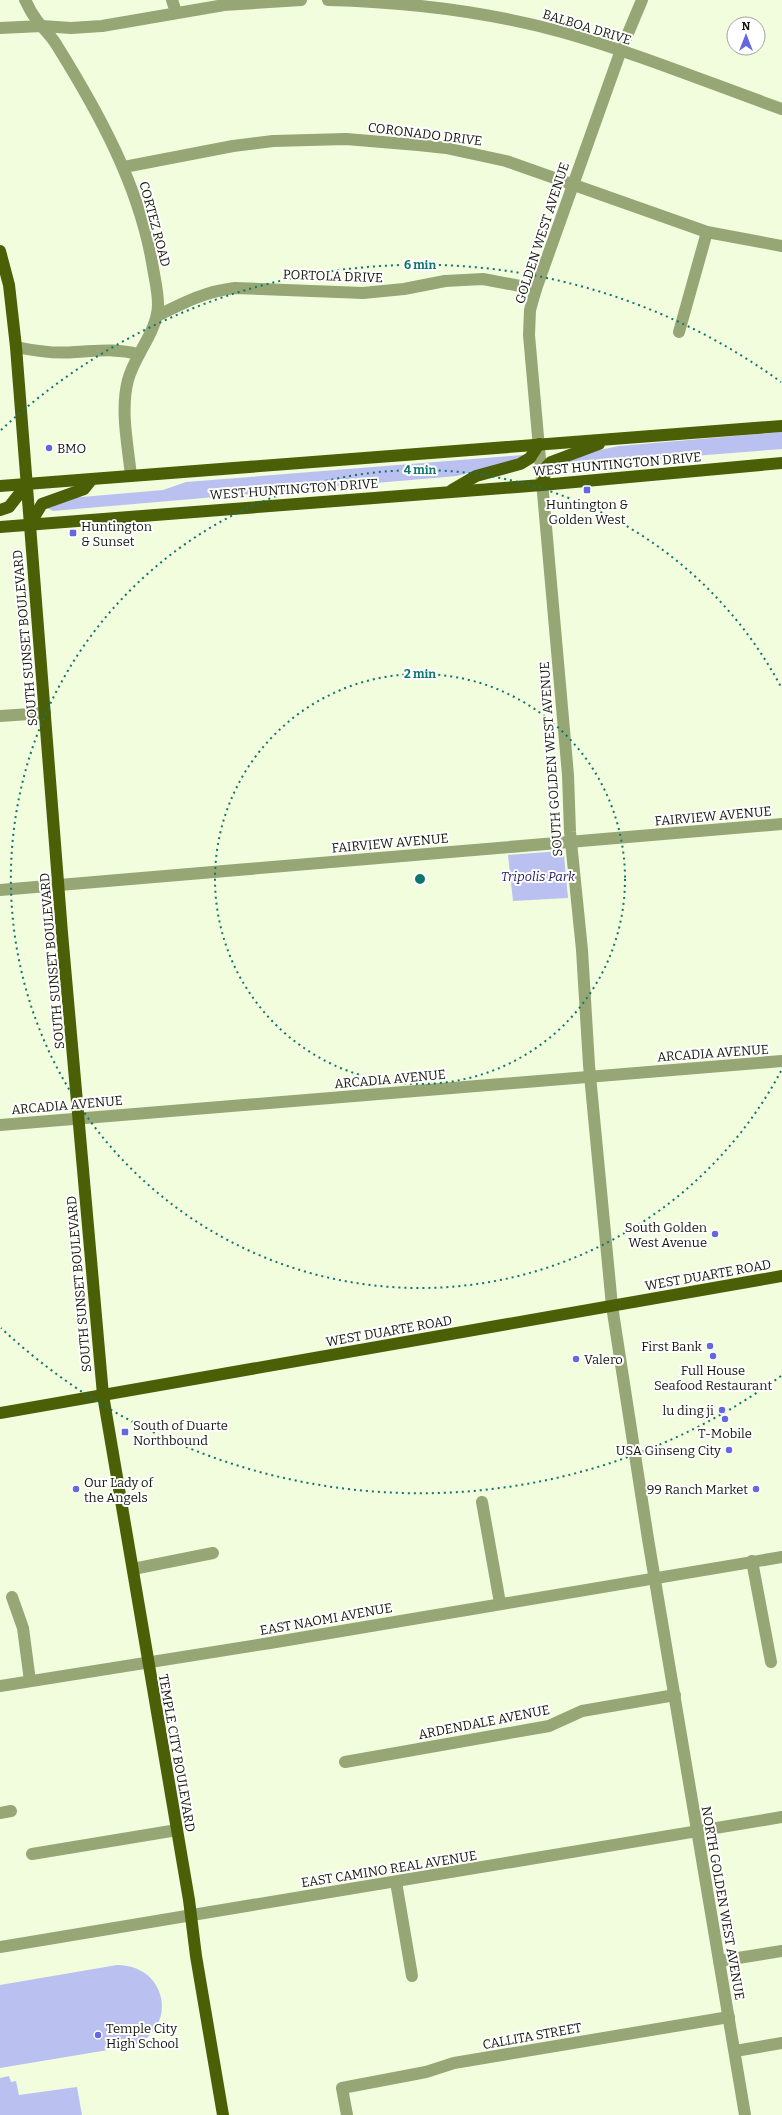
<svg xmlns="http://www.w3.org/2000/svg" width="782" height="2115" viewBox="0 0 782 2115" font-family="Bitter,serif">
<rect width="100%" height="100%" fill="#f2fdde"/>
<g fill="#bac1f1">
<polygon points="782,432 782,449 554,467 554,465 585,453 619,446"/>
<polygon points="522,455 522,459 457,476 53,511 47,508 70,498 163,490 186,482"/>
<polygon points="560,851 564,855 568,898 513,901 508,855"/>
<path d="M117,1965C168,1965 179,2029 132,2046L0,2068V1985Z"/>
<polygon points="9,2076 11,2082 16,2081 19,2095 77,2087 82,2115 0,2115 0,2078"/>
</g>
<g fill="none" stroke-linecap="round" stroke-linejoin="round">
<g stroke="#96a775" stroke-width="12">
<path d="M25,0C28,5 30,11 34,16C40,26 50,34 56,44C99,113 140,187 153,268C155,280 158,292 158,304C158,331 135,354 128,380C120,411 128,445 131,476"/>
<polyline points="172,0 176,12"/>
<path d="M328,0C407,2 485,11 562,32C636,53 709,83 782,109"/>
<polyline points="642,0 621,50 536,289 530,310 529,335 568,775 570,832 582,950 589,1065 612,1306 648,1539 745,2115"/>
<polyline points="0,28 42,26 71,28 102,26 224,5 301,0"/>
<polyline points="124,167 233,146 273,141 346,139 418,145 446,148 506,161 707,232 782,246"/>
<path d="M157,316C183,303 206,291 235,288L363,293L404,289L445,281L483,279L536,289"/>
<polyline points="679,332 707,232"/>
<path d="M16,347C35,351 56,354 75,352C97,351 116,348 138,354"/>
<polyline points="0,716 45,713"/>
<polyline points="0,890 782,824"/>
<polyline points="0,1125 782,1061"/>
<polyline points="482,1502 500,1603"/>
<polyline points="752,1561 771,1662"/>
<polyline points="133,1569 213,1553"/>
<polyline points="12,1597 23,1628 30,1681"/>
<polyline points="0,1686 270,1643 782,1557"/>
<polyline points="345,1762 549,1726 582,1711 675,1695"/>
<polyline points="0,1813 11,1811"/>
<polyline points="32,1854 177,1830"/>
<polyline points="396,1882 412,1976"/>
<polyline points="0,1947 782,1817"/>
<polyline points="719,1961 782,1951"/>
<polyline points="735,2051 782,2043"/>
<polyline points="347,2115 342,2088 426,2072 454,2063 729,2017"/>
</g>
<g stroke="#4b6006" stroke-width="12">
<polyline points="0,251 9,285 16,347 62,933 103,1395 189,1900 196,1956 223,2115"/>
<polyline points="542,485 547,466 551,462 599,444"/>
<polyline points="0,486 782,426"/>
<polyline points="452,490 476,476 520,464 530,458 539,444"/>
<polyline points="0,510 9,507 27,484"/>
<polyline points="30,524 42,504 84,489 92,479"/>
<polyline points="0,527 542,485 782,463"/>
<polyline points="0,1413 782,1276"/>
</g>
</g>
<g fill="none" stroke="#0f766e" stroke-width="2" stroke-dasharray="2 4">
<circle cx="420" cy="879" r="205"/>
<path d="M781 1071A409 409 0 1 1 781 687"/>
<path d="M781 1376A614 614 0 0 1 1 1328M1 430A614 614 0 0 1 781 382"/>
</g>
<g fill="#6567e0" stroke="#fff" stroke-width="1.5">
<circle cx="49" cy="448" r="4"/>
<rect x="583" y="486" width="8" height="8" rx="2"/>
<rect x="69" y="529" width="8" height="8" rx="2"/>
<circle cx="715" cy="1234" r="4"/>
<circle cx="710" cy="1346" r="4"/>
<circle cx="713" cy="1356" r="4"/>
<circle cx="576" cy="1359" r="4"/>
<circle cx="722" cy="1410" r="4"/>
<circle cx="725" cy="1419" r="4"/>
<rect x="121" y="1428" width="8" height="8" rx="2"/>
<circle cx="729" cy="1450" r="4"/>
<circle cx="76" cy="1489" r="4"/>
<circle cx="756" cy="1489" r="4"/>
<circle cx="98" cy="2035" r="4"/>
</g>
<g text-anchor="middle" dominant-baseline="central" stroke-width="4" stroke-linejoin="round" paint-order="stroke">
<g font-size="13" fill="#15180d" stroke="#fff">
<text transform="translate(587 27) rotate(17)">BALBOA DRIVE</text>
<text transform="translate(425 134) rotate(7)">CORONADO DRIVE</text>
<text transform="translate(155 224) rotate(75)">CORTEZ ROAD</text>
<text transform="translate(542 233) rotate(-72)">GOLDEN WEST AVENUE</text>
<text transform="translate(333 276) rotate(2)">PORTOLA DRIVE</text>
<text transform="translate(617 464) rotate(-5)">WEST HUNTINGTON DRIVE</text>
<text transform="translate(294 489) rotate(-4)">WEST HUNTINGTON DRIVE</text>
<text transform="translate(25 638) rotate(-95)">SOUTH SUNSET BOULEVARD</text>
<text transform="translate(551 759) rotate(-94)">SOUTH GOLDEN WEST AVENUE</text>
<text transform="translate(713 816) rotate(-5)">FAIRVIEW AVENUE</text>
<text transform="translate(390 843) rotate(-5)">FAIRVIEW AVENUE</text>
<text transform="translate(52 961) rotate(-95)">SOUTH SUNSET BOULEVARD</text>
<text transform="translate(713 1053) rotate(-4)">ARCADIA AVENUE</text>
<text transform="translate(390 1079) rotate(-5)">ARCADIA AVENUE</text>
<text transform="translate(67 1105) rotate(-5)">ARCADIA AVENUE</text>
<text transform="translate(708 1275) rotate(-10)">WEST DUARTE ROAD</text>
<text transform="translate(79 1284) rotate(-95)">SOUTH SUNSET BOULEVARD</text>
<text transform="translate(389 1331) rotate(-10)">WEST DUARTE ROAD</text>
<text transform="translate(326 1619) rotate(-10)">EAST NAOMI AVENUE</text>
<text transform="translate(484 1722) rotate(-11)">ARDENDALE AVENUE</text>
<text transform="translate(177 1753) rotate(80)">TEMPLE CITY BOULEVARD</text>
<text transform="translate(389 1869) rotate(-9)">EAST CAMINO REAL AVENUE</text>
<text transform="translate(723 1903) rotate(80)">NORTH GOLDEN WEST AVENUE</text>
<text transform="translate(532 2036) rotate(-10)">CALLITA STREET</text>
</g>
<g font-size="13" fill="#15180d" stroke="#fff" text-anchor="start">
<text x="57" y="448">BMO</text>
<text x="587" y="504" text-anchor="middle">Huntington &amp;<tspan x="587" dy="15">Golden West</tspan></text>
<text x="81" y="526">Huntington<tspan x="81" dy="15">&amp; Sunset</tspan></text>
<text x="707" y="1227" text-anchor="end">South Golden<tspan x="707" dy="15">West Avenue</tspan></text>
<text x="702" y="1346" text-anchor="end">First Bank</text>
<text x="584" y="1359">Valero</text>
<text x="713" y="1370" text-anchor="middle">Full House<tspan x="713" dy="15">Seafood Restaurant</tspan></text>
<text x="714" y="1410" text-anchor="end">lu ding ji</text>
<text x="133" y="1425">South of Duarte<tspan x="133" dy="15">Northbound</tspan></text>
<text x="725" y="1433" text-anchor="middle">T-Mobile</text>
<text x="721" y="1450" text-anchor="end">USA Ginseng City</text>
<text x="84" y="1482">Our Lady of<tspan x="84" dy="15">the Angels</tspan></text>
<text x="748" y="1489" text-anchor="end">99 Ranch Market</text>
<text x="106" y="2028">Temple City<tspan x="106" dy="15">High School</tspan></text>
</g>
<g font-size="13" font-style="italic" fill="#211a68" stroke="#fff">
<text x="538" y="876">Tripolis Park</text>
</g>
</g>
<circle cx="420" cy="879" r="6" fill="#0f766e" stroke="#fff" stroke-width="2"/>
<g font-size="12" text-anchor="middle" font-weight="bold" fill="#0f766e" stroke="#fff" stroke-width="4" stroke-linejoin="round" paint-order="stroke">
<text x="420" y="269">6 min</text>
<text x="420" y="474">4 min</text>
<text x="420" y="678">2 min</text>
</g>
<g transform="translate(746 36)"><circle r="19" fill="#ffffff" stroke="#a1a39e"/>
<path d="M0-3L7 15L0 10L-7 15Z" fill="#6567e0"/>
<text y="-6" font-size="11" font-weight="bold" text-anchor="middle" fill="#15180d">N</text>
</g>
</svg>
